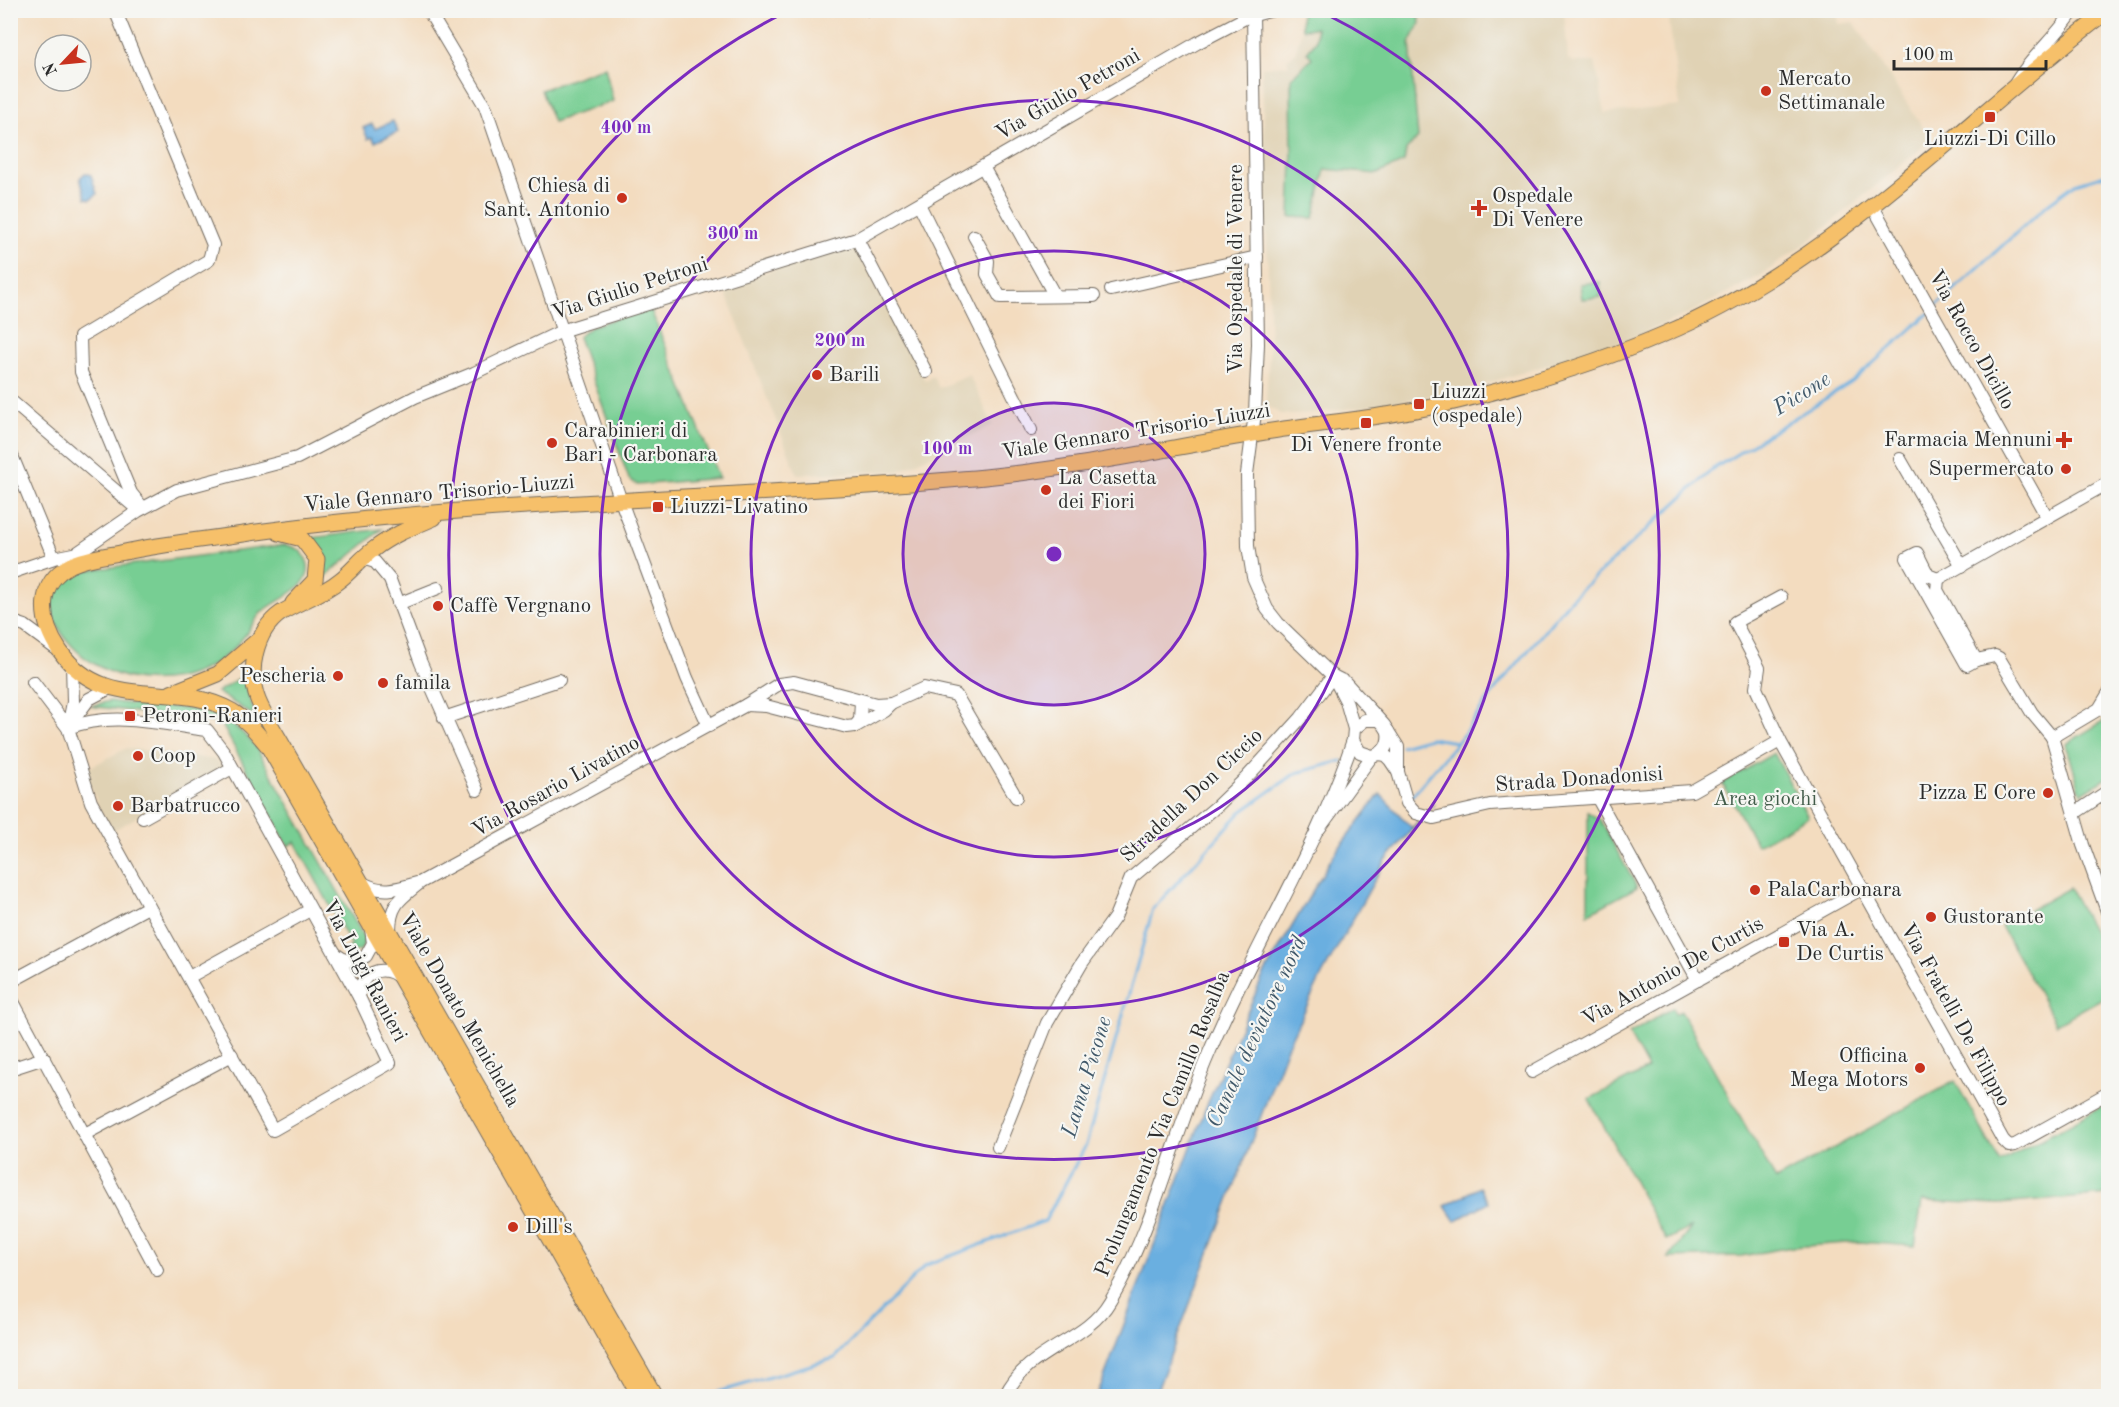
<svg xmlns="http://www.w3.org/2000/svg" width="2119" height="1407" viewBox="0 0 2119 1407" font-family="'Old Standard TT',serif">
<rect width="100%" height="100%" fill="#f6f6f2"/>
<filter id="ink" filterUnits="userSpaceOnUse"><feTurbulence type="fractalNoise" baseFrequency=".0167" numOctaves="2"/><feDisplacementMap in="SourceGraphic" scale="12" xChannelSelector="R" yChannelSelector="G"/><feConvolveMatrix kernelMatrix="1 2 1 2 8 2 1 2 1" color-interpolation-filters="sRGB"/></filter>
<filter id="wash" filterUnits="userSpaceOnUse"><feTurbulence type="fractalNoise" baseFrequency=".008" numOctaves="4" result="noise"/><feDisplacementMap in="SourceGraphic" scale="24" xChannelSelector="R" yChannelSelector="G"/><feGaussianBlur stdDeviation="1.35" result="paint"/><feColorMatrix in="noise" values="0 0 0 0 0 0 0 0 0 0 0 0 0 0 0 0 0 1.4 0 .05"/><feComposite in="paint" operator="in"/></filter>
<g filter="url(#wash)">
<rect width="100%" height="100%" fill="#f3dcbf"/>
<g fill="#e0d2b4">
<polygon points="1308,11 1564,11 1568,59 1573,62 1595,62 1605,113 1680,106 1668,11 1837,11 1839,24 1854,22 1931,140 1809,241 1760,276 1685,315 1619,343 1465,390 1373,406 1293,415 1280,414 1268,406 1266,398 1270,344 1262,67 1289,65 1287,59 1295,53 1302,29 1301,13"/>
<polygon points="854,244 925,380 933,376 939,388 969,375 993,425 899,471 797,474 723,286"/>
<polygon points="127,748 217,760 223,769 112,831 99,808 85,770"/>
</g>
<g fill="#77ce93" stroke="#517c5f" stroke-width="1.5">
<polygon points="1308,10 1418,11 1420,23 1410,43 1418,138 1406,150 1404,162 1377,174 1325,169 1314,218 1290,217 1292,161 1291,78 1312,58 1307,52 1316,41 1316,28 1302,29 1301,13"/>
<polygon points="605,67 613,101 553,122 541,90"/>
<polygon points="1600,282 1601,297 1582,299 1580,284"/>
<polygon points="650,308 719,478 638,485 629,479 578,337 592,326"/>
<polygon points="382,529 324,578 322,555 311,538"/>
<path d="M284,545C294,546 302,550 306,559C319,586 276,599 261,613C254,621 249,631 242,639C223,663 194,678 164,680C141,682 118,677 98,666C62,647 24,591 81,571Z"/>
<polygon points="243,676 254,712 251,714 217,692"/>
<path d="M110,701C167,712 214,695 256,747L365,939L361,950L353,952L347,949L352,946L295,842L288,846L221,723L90,706Z"/>
<polygon points="2108,718 2108,777 2081,794 2066,744"/>
<polygon points="1774,753 1808,817 1757,845 1722,783"/>
<polygon points="1588,812 1600,820 1637,887 1588,914"/>
<polygon points="2069,888 2108,959 2108,995 2056,1024 2001,926"/>
<polygon points="1672,1008 1675,1014 1681,1011 1776,1180 1955,1081 2000,1162 2108,1103 2108,1195 1999,1204 1922,1201 1915,1246 1860,1242 1792,1247 1741,1256 1668,1258 1692,1227 1666,1240 1589,1099 1648,1069 1629,1034"/>
</g>
<g fill="#6aafe0" stroke="#4a6d86" stroke-width="1.5">
<polygon points="393,121 398,132 375,142 372,137 368,139 363,128 372,124 375,129"/>
<polygon points="85,173 91,175 97,194 91,199 86,198 80,178"/>
<polygon points="1380,794 1412,828 1434,804 1386,860 1322,975 1287,1047 1155,1396 1097,1396 1206,1107 1263,976 1333,856"/>
<polygon points="1480,1187 1489,1202 1455,1221 1445,1206"/>
</g>
<g fill="none" stroke-linecap="round" stroke-linejoin="round">
<g stroke="#6aafe0" stroke-width="3">
<polyline points="1934,308 2048,204 2075,184 2108,174"/>
<polyline points="1401,746 1430,738 1457,742"/>
<polyline points="1410,798 1464,734 1491,695 1572,598 1713,469 1852,382 1929,313"/>
<polyline points="705,1396 835,1358 926,1265 1045,1221 1086,1145 1153,909 1241,812 1296,773 1342,761"/>
</g>
</g>
</g>
<g filter="url(#ink)">
<g fill="none" stroke-linecap="round" stroke-linejoin="round">
<g stroke="#71695f" stroke-width="14">
<g id="minor">
<polyline points="115,10 213,245 209,260 80,337 81,372 131,493 143,508"/>
<polyline points="428,10 485,106 621,501 687,678 709,726"/>
<polyline points="870,10 875,10"/>
<polyline points="1253,12 1258,344 1255,413 1247,474 1248,546 1253,577 1267,609 1278,623 1333,676 1345,682 1384,725 1398,747 1398,772"/>
<path d="M2015,84C2031,56 2057,37 2074,10"/>
<polyline points="983,167 1055,296"/>
<polyline points="919,204 1031,430"/>
<polyline points="1872,205 2047,517"/>
<polyline points="974,236 988,261 987,274 1000,297 1094,296"/>
<polyline points="857,239 926,372"/>
<polyline points="1111,290 1257,257"/>
<polyline points="10,400 137,509"/>
<polyline points="10,451 54,558"/>
<polyline points="1900,459 1962,566"/>
<polyline points="77,553 138,511 177,490 297,458 415,397 474,373 564,330 857,239 1197,43 1247,17 1273,10"/>
<polygon points="1917,553 1928,575 1938,579 1937,590 1976,660 1967,665 1907,558"/>
<polyline points="363,558 375,562 390,580 421,663 477,790"/>
<polyline points="10,573 54,558 84,552"/>
<polyline points="1938,579 2108,483"/>
<polyline points="1781,597 1735,622 1759,668 1756,688 1780,741 2003,1140 2009,1146 2015,1145 2108,1093"/>
<polyline points="398,604 438,588"/>
<polyline points="10,621 25,626 55,648"/>
<polyline points="1976,660 1995,656 1999,658 2032,713 2052,737"/>
<polyline points="1333,676 1346,701 1354,729"/>
<path d="M33,682L68,728L91,802L273,1130L390,1063L359,997L224,752L207,730C161,724 112,711 68,728"/>
<polyline points="2108,694 2099,709 2052,737 2083,845 2108,914"/>
<polyline points="861,701 860,720 855,726 847,727 766,706 746,705 779,684 794,682 876,704 891,703 924,688 956,695 1016,797"/>
<polyline points="444,718 559,680"/>
<path d="M1378,720H1365L1354,729L1353,740L1360,752L1372,756C1385,753 1390,744 1388,731"/>
<polyline points="72,722 89,699 110,688"/>
<polyline points="856,726 884,710 891,703"/>
<polyline points="68,728 73,702 72,664"/>
<polyline points="1378,754 1385,755 1390,760 1398,772 1407,803 1416,813 1434,818 1490,805 1692,791 1780,741"/>
<polyline points="1597,797 1698,980"/>
<polyline points="2075,813 2108,791"/>
<polyline points="143,818 232,768"/>
<polyline points="1319,829 1372,756"/>
<path d="M363,883C382,894 397,889 417,883"/>
<path d="M390,930C390,903 402,898 421,882L746,705"/>
<path d="M335,953C344,963 355,962 366,956L373,943L371,929"/>
<polyline points="189,977 310,910"/>
<polyline points="10,982 148,907"/>
<polyline points="10,996 157,1270"/>
<path d="M359,997C359,973 383,962 401,979"/>
<polyline points="10,1069 44,1058"/>
<polyline points="1532,1072 1863,888"/>
<polyline points="85,1134 232,1055"/>
<polyline points="998,1147 1047,1023 1082,963 1115,917 1131,878 1217,806 1247,777 1301,718 1333,676"/>
<path d="M1005,1396C1028,1347 1085,1344 1110,1301C1155,1226 1174,1133 1209,1053C1253,947 1317,849 1353,740"/>
</g>
</g>
<g stroke="#71695f" stroke-width="17">
<g id="major">
<path d="M434,518C413,527 392,535 374,549C361,558 352,571 340,580C322,595 300,601 281,613C255,631 247,672 258,700C264,715 274,730 282,744L655,1396"/>
<polyline points="279,533 302,539 317,559 315,580 293,603"/>
<polyline points="171,693 218,674 259,639"/>
<path d="M639,1396L268,746C257,733 247,720 232,711C175,678 105,715 60,651C40,622 35,583 71,565C86,558 104,556 120,553C165,543 211,539 257,532C498,499 743,499 985,477C1077,468 1168,448 1259,433C1325,422 1393,417 1458,401C1527,384 1597,363 1662,335C1834,264 1962,121 2108,11"/>
</g>
</g>
<use href="#minor" stroke="#fff" stroke-width="12"/>
<use href="#major" stroke="#f6c06b" stroke-width="15"/>
</g>
</g>
<circle cx="1054" cy="554" r="151" fill="#7b2cbf" fill-opacity=".12"/>
<g fill="none" stroke="#7b2cbf" stroke-width="3">
<circle cx="1054" cy="554" r="151"/>
<circle cx="1054" cy="554" r="303"/>
<circle cx="1054" cy="554" r="454"/>
<path d="M1324 13A605 605 0 1 1 784 13"/>
</g>
<g fill="#c8321e" stroke="#f6f6f2" stroke-width="2">
<circle cx="1766" cy="91" r="6"/>
<rect x="1984" y="111" width="12" height="12" rx="3"/>
<circle cx="622" cy="198" r="6"/>
<path d="M1476 199h6v6h6v6h-6v6h-6v-6h-6v-6h6z"/>
<circle cx="817" cy="375" r="6"/>
<rect x="1413" y="398" width="12" height="12" rx="3"/>
<rect x="1360" y="417" width="12" height="12" rx="3"/>
<path d="M2061 431h6v6h6v6h-6v6h-6v-6h-6v-6h6z"/>
<circle cx="552" cy="443" r="6"/>
<circle cx="2066" cy="469" r="6"/>
<circle cx="1046" cy="490" r="6"/>
<rect x="652" y="501" width="12" height="12" rx="3"/>
<circle cx="438" cy="606" r="6"/>
<circle cx="338" cy="676" r="6"/>
<circle cx="383" cy="683" r="6"/>
<rect x="124" y="710" width="12" height="12" rx="3"/>
<circle cx="138" cy="756" r="6"/>
<circle cx="2048" cy="793" r="6"/>
<circle cx="118" cy="806" r="6"/>
<circle cx="1755" cy="890" r="6"/>
<circle cx="1931" cy="917" r="6"/>
<rect x="1778" y="936" width="12" height="12" rx="3"/>
<circle cx="1920" cy="1068" r="6"/>
<circle cx="513" cy="1227" r="6"/>
</g>
<g text-anchor="middle" dominant-baseline="central" stroke-width="4.5" stroke-linejoin="round" paint-order="stroke">
<g font-size="21" fill="#2b2b2b" stroke="#f6f6f2" text-anchor="start">
<text x="1778" y="79">Mercato<tspan x="1778" dy="24">Settimanale</tspan></text>
<text x="1990" y="139" text-anchor="middle">Liuzzi-Di Cillo</text>
<text x="610" y="186" text-anchor="end">Chiesa di<tspan x="610" dy="24">Sant. Antonio</tspan></text>
<text x="1492" y="196">Ospedale<tspan x="1492" dy="24">Di Venere</tspan></text>
<text x="829" y="375">Barili</text>
<text x="1431" y="392">Liuzzi<tspan x="1431" dy="24">(ospedale)</tspan></text>
<text x="564" y="431">Carabinieri di<tspan x="564" dy="24">Bari - Carbonara</tspan></text>
<text x="2052" y="440" text-anchor="end">Farmacia Mennuni</text>
<text x="1366" y="445" text-anchor="middle">Di Venere fronte</text>
<text x="2054" y="469" text-anchor="end">Supermercato</text>
<text x="1058" y="478">La Casetta<tspan x="1058" dy="24">dei Fiori</tspan></text>
<text x="670" y="507">Liuzzi-Livatino</text>
<text x="450" y="606">Caffè Vergnano</text>
<text x="326" y="676" text-anchor="end">Pescheria</text>
<text x="395" y="683">famila</text>
<text x="142" y="716">Petroni-Ranieri</text>
<text x="150" y="756">Coop</text>
<text x="2036" y="793" text-anchor="end">Pizza E Core</text>
<text x="130" y="806">Barbatrucco</text>
<text x="1767" y="890">PalaCarbonara</text>
<text x="1943" y="917">Gustorante</text>
<text x="1796" y="930">Via A.<tspan x="1796" dy="24">De Curtis</tspan></text>
<text x="1908" y="1056" text-anchor="end">Officina<tspan x="1908" dy="24">Mega Motors</tspan></text>
<text x="525" y="1227">Dill's</text>
</g>
<g font-size="21" fill="#2b2b2b" stroke="#f6f6f2">
<text transform="translate(1068 95) rotate(-30)">Via Giulio Petroni</text>
<text transform="translate(1236 269) rotate(-90)">Via Ospedale di Venere</text>
<text transform="translate(630 289) rotate(-18)">Via Giulio Petroni</text>
<text transform="translate(1971 340) rotate(61)">Via Rocco Dicillo</text>
<text transform="translate(1136 432) rotate(-9)">Viale Gennaro Trisorio-Liuzzi</text>
<text transform="translate(439 494) rotate(-5)">Viale Gennaro Trisorio-Liuzzi</text>
<text transform="translate(1579 780) rotate(-4)">Strada Donadonisi</text>
<text transform="translate(556 787) rotate(-29)">Via Rosario Livatino</text>
<text transform="translate(1192 796) rotate(-43)">Stradella Don Ciccio</text>
<text transform="translate(364 971) rotate(62)">Via Luigi Ranieri</text>
<text transform="translate(1673 972) rotate(-29)">Via Antonio De Curtis</text>
<text transform="translate(459 1010) rotate(60)">Viale Donato Menichella</text>
<text transform="translate(1955 1015) rotate(61)">Via Fratelli De Filippo</text>
<text transform="translate(1163 1124) rotate(-68)">Prolungamento Via Camillo Rosalba</text>
</g>
<g font-size="21" fill="#425c4a" stroke="#f6f6f2">
<text x="1765" y="799">Area giochi</text>
</g>
<g font-size="22" font-style="italic" fill="#41596a" stroke="#f6f6f2">
<text transform="translate(1802 394) rotate(-32)">Picone</text>
<text transform="translate(1257 1032) rotate(-65)">Canale deviatore nord</text>
<text transform="translate(1087 1077) rotate(-73)">Lama Picone</text>
</g>
</g>
<circle cx="1054" cy="554" r="9" fill="#7b2cbf" stroke="#f6f6f2" stroke-width="3"/>
<g font-size="18" text-anchor="middle" font-weight="bold" fill="#7b2cbf" stroke="#f6f6f2" stroke-width="4.5" stroke-linejoin="round" paint-order="stroke">
<text x="626" y="133">400 m</text>
<text x="733" y="239">300 m</text>
<text x="840" y="346">200 m</text>
<text x="947" y="454">100 m</text>
</g>
<rect width="2119" height="1407" fill="none" stroke="#f6f6f2" stroke-width="36"/>
<g transform="translate(63 63) rotate(244)"><circle r="28" fill="#f6f6f2" stroke="#a5a5a2" stroke-width="1.5"/>
<path d="M0-4.5L10 22L0 15L-10 22Z" fill="#c8321e"/>
<text y="-9" font-size="16" font-weight="bold" text-anchor="middle" fill="#2b2b2b">N</text>
</g>
<path d="M1894 60v9h152v-9" fill="none" stroke="#2b2b2b" stroke-width="3"/>
<text x="1903" y="60" font-size="18" fill="#2b2b2b" stroke="#f6f6f2" stroke-width="4.5" paint-order="stroke">100 m</text>
</svg>
